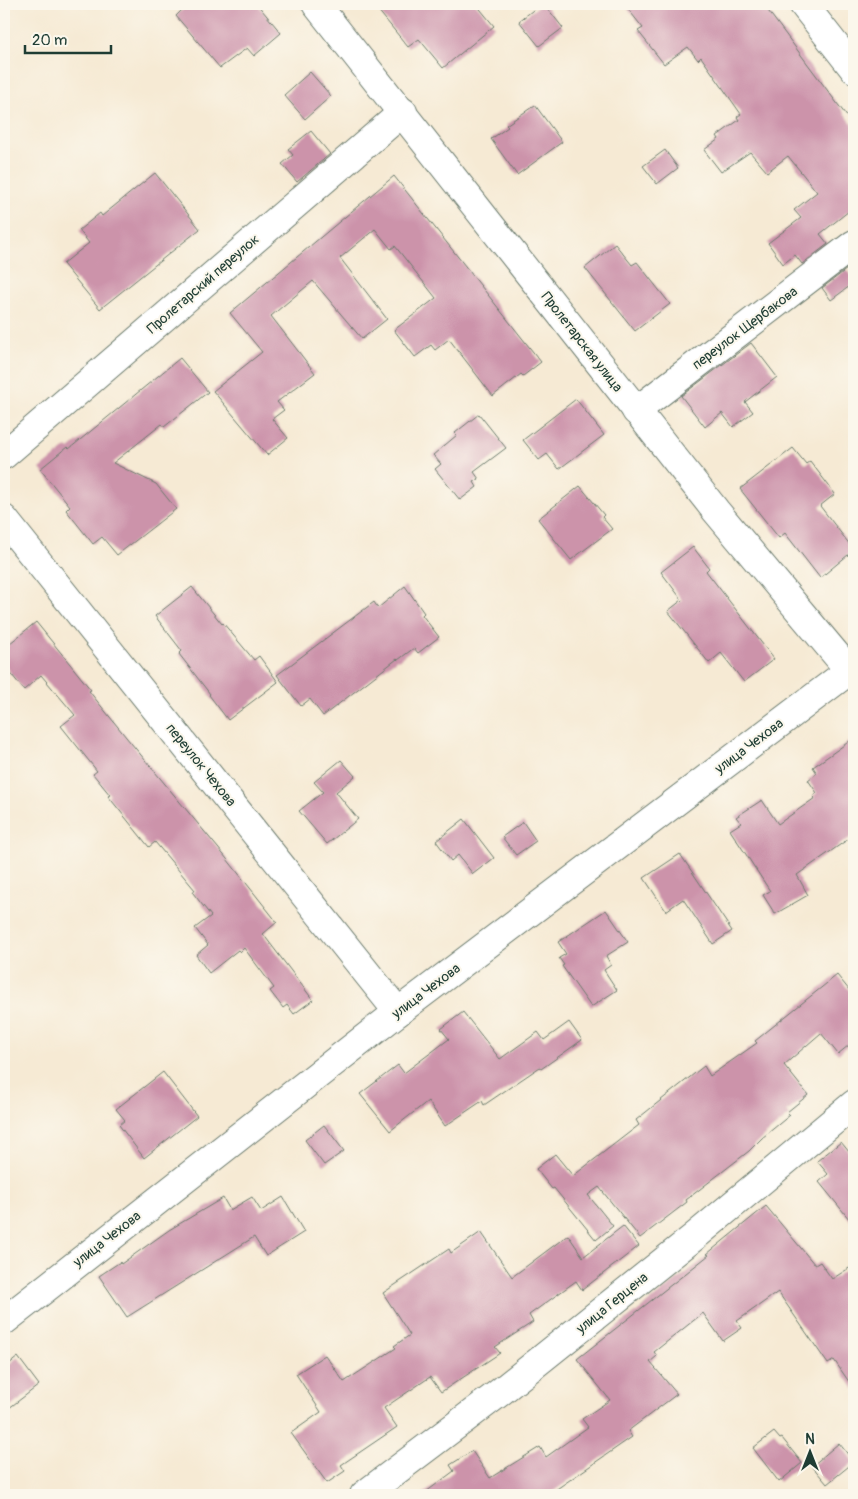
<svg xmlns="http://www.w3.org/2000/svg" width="858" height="1499" viewBox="0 0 858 1499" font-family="Pangolin,sans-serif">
<rect width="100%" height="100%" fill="#fbf7ec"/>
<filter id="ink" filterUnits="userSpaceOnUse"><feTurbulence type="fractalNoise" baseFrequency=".02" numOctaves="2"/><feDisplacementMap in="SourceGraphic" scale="10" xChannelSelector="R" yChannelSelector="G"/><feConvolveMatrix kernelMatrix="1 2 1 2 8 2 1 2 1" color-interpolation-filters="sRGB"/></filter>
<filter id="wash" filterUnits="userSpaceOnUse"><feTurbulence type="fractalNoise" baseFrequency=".0096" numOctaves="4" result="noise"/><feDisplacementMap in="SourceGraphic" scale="20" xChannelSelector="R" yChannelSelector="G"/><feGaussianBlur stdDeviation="1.12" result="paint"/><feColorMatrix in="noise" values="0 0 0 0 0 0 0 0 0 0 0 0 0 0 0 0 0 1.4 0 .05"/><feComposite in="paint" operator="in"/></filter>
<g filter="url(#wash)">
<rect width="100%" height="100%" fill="#f6ead4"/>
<g id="blocks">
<g fill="#cc93aa">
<polygon points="188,4 257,4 281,33 254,56 247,48 220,68 176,16"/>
<polygon points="373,4 476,4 494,26 443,68 419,39 408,47"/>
<polygon points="541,4 544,4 563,28 539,46 519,21"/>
<polygon points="624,4 763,4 854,126 854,207 820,234 828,244 802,264 795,255 783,264 768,243 801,218 794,210 817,192 788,156 767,172 750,152 721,172 704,150 719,139 717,136 739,120 737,117 741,114 701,57 698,60 688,47 664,64 638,31 643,28"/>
<polygon points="310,72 331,96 305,119 284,95"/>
<polygon points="535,105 562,142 517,175 491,139 508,127 506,125"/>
<polygon points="311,131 330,154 297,182 282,164 293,155 288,149"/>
<polygon points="665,150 678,168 657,184 643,166"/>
<polygon points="155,173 200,229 100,309 63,264 89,243 79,230 100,213 102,216"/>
<polygon points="394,176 541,362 523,376 521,374 493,396 449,339 435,350 431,345 415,357 394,330 436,298 395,246 391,249 375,229 340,258 387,319 362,339 313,281 271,316 315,373 277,402 284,410 272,419 288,438 267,455 213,391 262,352 230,313"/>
<polygon points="615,244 632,265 637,262 670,304 635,331 585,268"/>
<polygon points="847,269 854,279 854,283 831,300 822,288"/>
<polygon points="751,343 777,377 745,402 753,412 733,427 722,413 705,427 681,396"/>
<polygon points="180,358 208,392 164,427 162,424 113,463 156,484 176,509 117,555 102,537 93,544 66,510 70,506 40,469 67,447 69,449"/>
<polygon points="576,399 604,435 559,469 547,454 539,460 523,440"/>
<polygon points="479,414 506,448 474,472 479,479 474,482 477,487 460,500 435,469 441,464 433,455 457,435 455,433"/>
<polygon points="793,448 806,464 810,461 835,494 820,506 854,550 820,578 785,533 779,538 740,489"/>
<polygon points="580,486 604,515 602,517 612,529 571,560 538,519"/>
<polygon points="693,547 709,568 706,571 774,659 744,682 721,653 709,663 668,611 682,600 661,572"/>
<polygon points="405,586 424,613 422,615 439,637 418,653 414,648 398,660 397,659 323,716 310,699 301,706 277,675 374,602 378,608"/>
<polygon points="192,587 222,624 223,623 254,660 259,656 278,682 228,720 209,695 210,694 179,654 182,651 155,616"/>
<polygon points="36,622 91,690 89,691 126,737 223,854 277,922 263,934 313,1000 294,1014 287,1005 283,1008 270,991 274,988 244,948 240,952 238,950 209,973 196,955 208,945 195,928 211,916 193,893 195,890 155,842 149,847 108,796 110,795 93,774 97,771 61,726 75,715 41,675 24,690 4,665 4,648"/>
<polygon points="854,738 854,835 797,875 808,895 775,914 763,895 770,891 730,830 741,823 736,817 762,800 778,824 815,798 813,796 817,793 808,780 817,773 813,767"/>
<polygon points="341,760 355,776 336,792 358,819 327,844 299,811 323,792 314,782"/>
<polygon points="464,819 494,858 473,874 458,855 451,861 436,841"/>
<polygon points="523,822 536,841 516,855 502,837"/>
<polygon points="680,854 732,931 713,944 683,899 666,911 644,878"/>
<polygon points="606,910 628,942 606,956 611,965 604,970 617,990 591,1007 562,966 564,965 559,958 566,954 558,942"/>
<polygon points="837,975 854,996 854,1041 838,1054 821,1033 784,1065 808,1095 787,1112 790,1115 762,1138 749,1151 686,1200 687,1202 640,1238 599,1187 588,1195 613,1226 596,1240 554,1188 552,1189 536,1169 555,1154 573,1176 639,1125 636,1120 704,1066 710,1076 757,1043 755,1041"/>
<polygon points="463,1012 500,1059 538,1032 544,1040 569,1022 582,1040 541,1069 540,1067 484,1105 482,1101 445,1126 428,1101 390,1131 360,1094 398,1065 404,1073 449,1039 441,1029"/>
<polygon points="163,1072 197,1116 144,1158 119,1125 125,1120 116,1109"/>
<polygon points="324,1125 344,1151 324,1165 305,1140"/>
<polygon points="841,1142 854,1158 854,1225 819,1182 828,1174 817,1161"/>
<polygon points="252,1197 261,1211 283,1197 304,1232 266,1256 254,1237 127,1317 99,1276 120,1262 121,1264 169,1230 223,1198 230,1210"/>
<polygon points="766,1206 815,1265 820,1262 832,1279 854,1265 854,1389 834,1360 828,1364 778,1292 737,1321 742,1328 723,1341 703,1313 654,1352 657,1356 650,1362 677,1394 628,1431 632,1437 548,1495 422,1495 454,1471 450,1465 472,1451 490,1478 540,1447 546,1457 588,1427 582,1419 610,1400 577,1359 709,1255 707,1254"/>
<polygon points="623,1226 639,1246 582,1290 576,1281 529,1315 533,1322 495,1347 500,1353 441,1392 430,1377 384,1408 397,1427 341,1465 345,1471 327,1483 291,1433 321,1412 296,1374 325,1355 344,1382 396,1348 394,1346 410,1335 383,1293 449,1249 451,1253 481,1232 512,1277 568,1235 583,1257"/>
<polygon points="18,1357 39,1385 4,1412 4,1368"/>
<polygon points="774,1432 780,1439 782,1438 802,1463 779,1482 753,1448"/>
<polygon points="839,1443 854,1462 827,1484 812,1466"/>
</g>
</g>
</g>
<g filter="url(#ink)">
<use href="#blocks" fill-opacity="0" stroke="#6a7a6c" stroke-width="1"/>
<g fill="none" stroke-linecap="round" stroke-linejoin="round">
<g stroke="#6a7a6c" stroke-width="30">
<g id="minor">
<polyline points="316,4 716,511 854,676"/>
<polyline points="803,4 854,69"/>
<polyline points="636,411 854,244"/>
<polyline points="4,455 403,112"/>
<polyline points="4,519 398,1012"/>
<polyline points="4,1321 398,1012 854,667"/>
<polyline points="364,1495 499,1393 694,1237 854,1104"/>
</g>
</g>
<use href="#minor" stroke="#fff" stroke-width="28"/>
</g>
</g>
<g text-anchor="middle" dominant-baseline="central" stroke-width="4" stroke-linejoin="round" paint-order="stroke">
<g font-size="14" fill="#1f3d34" stroke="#fbf7ec">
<text transform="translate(203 284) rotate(-41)">Пролетарский переулок</text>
<text transform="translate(745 328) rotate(-37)">переулок Щербакова</text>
<text transform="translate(582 342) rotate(52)">Пролетарская улица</text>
<text transform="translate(749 746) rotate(-37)">улица Чехова</text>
<text transform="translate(201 765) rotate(51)">переулок Чехова</text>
<text transform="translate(426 991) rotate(-37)">улица Чехова</text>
<text transform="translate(107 1239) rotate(-38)">улица Чехова</text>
<text transform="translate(612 1303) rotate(-39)">улица Герцена</text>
</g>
</g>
<rect width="858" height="1499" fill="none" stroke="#fbf7ec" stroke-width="20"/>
<g transform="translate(810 1452)" stroke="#fbf7ec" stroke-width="4" paint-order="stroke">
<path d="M0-4L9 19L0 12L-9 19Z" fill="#1f3d34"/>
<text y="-8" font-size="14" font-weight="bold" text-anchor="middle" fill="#1f3d34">N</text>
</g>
<path d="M25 45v8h86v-8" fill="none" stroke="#1f3d34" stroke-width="2.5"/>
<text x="32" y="45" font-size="15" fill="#1f3d34" stroke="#fbf7ec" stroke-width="4" paint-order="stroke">20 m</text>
</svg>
